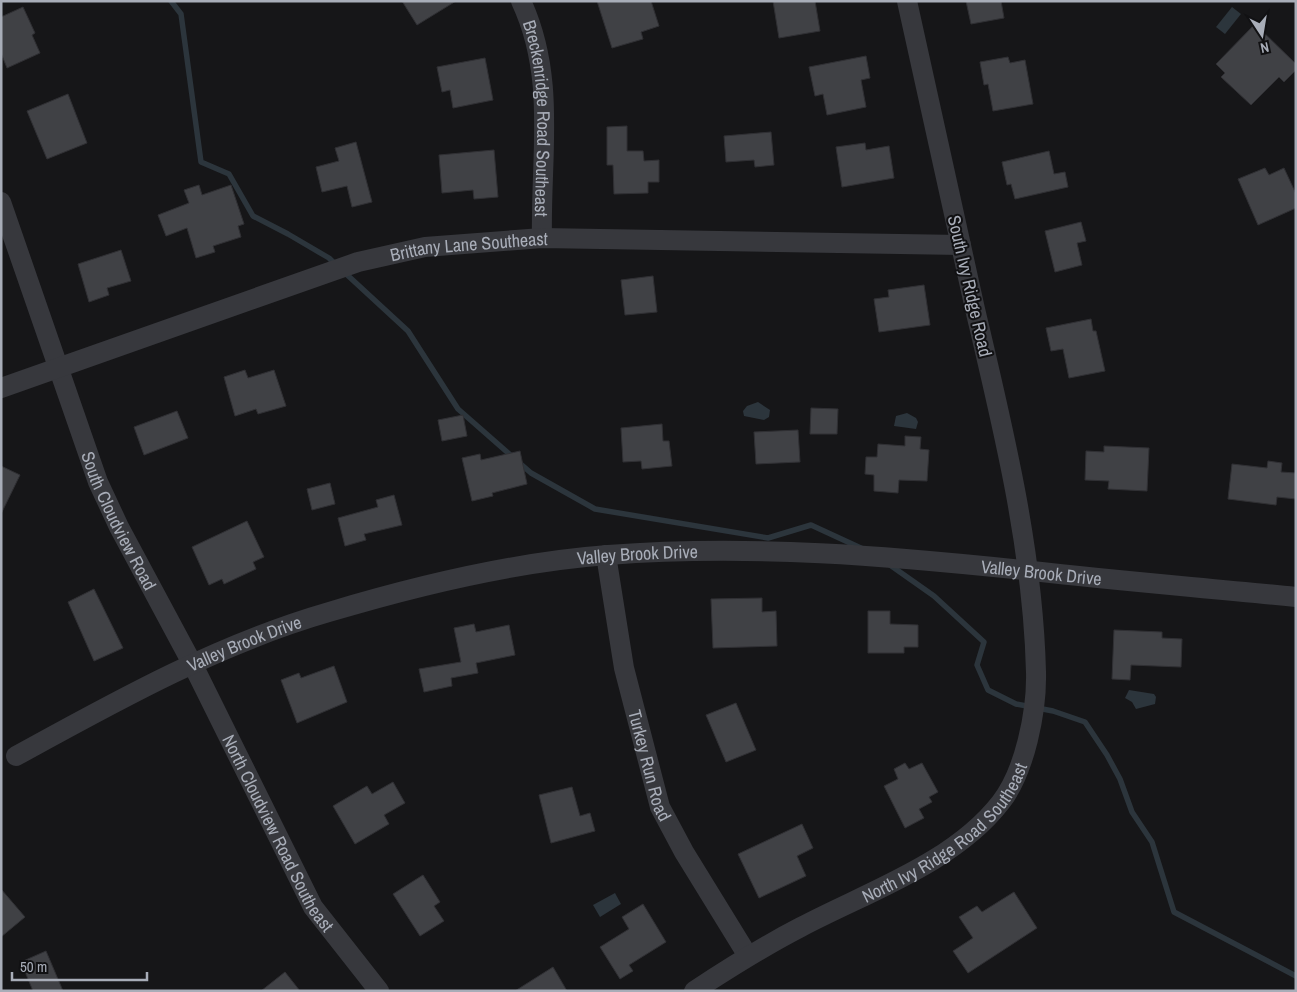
<svg xmlns="http://www.w3.org/2000/svg" width="1297" height="992" viewBox="0 0 1297 992" font-family="'Archivo Narrow',sans-serif">
<rect width="100%" height="100%" fill="#161618"/>
<g fill="#2c353c">
<polygon points="1232,7 1241,14 1225,34 1216,27"/>
<polygon points="758,402 770,410 769,417 764,420 744,416 743,411 747,406"/>
<polygon points="907,413 916,418 918,422 916,429 894,426 896,416"/>
<polygon points="1129,690 1154,694 1156,697 1155,704 1136,709 1132,702 1125,698"/>
<polygon points="615,893 621,904 600,917 593,905"/>
</g>
<g fill="none" stroke-linecap="round" stroke-linejoin="round">
<g stroke="#2c353c" stroke-width="5.5">
<polyline points="171,1 181,14 201,162 229,174 253,216 288,234 329,258 337,266"/>
<polyline points="344,272 408,331 458,409 531,473 595,509 768,538 811,525 863,549"/>
<polyline points="890,565 934,596 984,642 977,665 988,690 1016,704 1053,711 1085,722 1107,755 1120,779 1132,812 1152,842 1174,912 1296,976"/>
</g>
</g>
<g fill="#404145" stroke="#303034">
<polygon points="402,1 456,1 417,25"/>
<polygon points="597,1 651,1 659,26 641,32 643,39 612,48"/>
<polygon points="773,1 815,1 820,31 779,38"/>
<polygon points="966,1 1001,1 1004,18 971,24"/>
<polygon points="23,7 35,33 32,35 40,53 7,68 1,53 1,17"/>
<polygon points="1255,24 1296,64 1296,70 1284,82 1279,77 1251,105 1221,77 1225,73 1216,64"/>
<polygon points="866,56 870,78 861,80 866,107 827,115 823,94 815,96 809,67"/>
<polygon points="1008,57 1010,63 1025,60 1033,104 993,111 988,84 984,85 980,62"/>
<polygon points="485,58 493,100 453,108 450,90 442,92 437,67"/>
<polygon points="68,94 87,143 47,159 27,111"/>
<polygon points="627,126 627,151 643,151 644,161 659,160 659,182 648,182 648,193 614,194 613,165 607,165 607,127"/>
<polygon points="771,132 774,165 755,167 754,160 726,162 724,136"/>
<polygon points="356,142 372,202 352,207 347,186 322,192 316,167 339,161 335,148"/>
<polygon points="865,143 866,150 889,146 894,178 842,187 836,147"/>
<polygon points="494,150 498,197 474,199 473,190 442,193 439,155"/>
<polygon points="1049,151 1054,174 1065,172 1068,187 1015,199 1011,184 1007,185 1002,162"/>
<polygon points="1265,168 1269,175 1284,168 1296,194 1296,208 1258,225 1238,179"/>
<polygon points="199,185 202,195 231,185 244,224 238,226 241,237 213,246 215,252 196,258 187,228 166,236 158,215 189,203 184,190"/>
<polygon points="1081,222 1086,241 1077,243 1082,265 1055,272 1045,231"/>
<polygon points="121,250 131,281 107,288 109,295 89,302 78,264"/>
<polygon points="653,276 657,312 625,315 621,280"/>
<polygon points="924,285 930,325 879,332 874,299 889,297 888,290"/>
<polygon points="1091,319 1093,331 1096,331 1105,371 1069,378 1063,349 1051,351 1046,328"/>
<polygon points="245,370 248,378 274,370 286,406 258,414 256,409 235,416 224,377"/>
<polygon points="811,408 838,409 837,434 810,434"/>
<polygon points="177,411 188,438 144,455 134,427"/>
<polygon points="463,415 467,436 442,441 438,420"/>
<polygon points="662,424 663,441 669,441 672,466 642,469 641,461 623,462 621,428"/>
<polygon points="798,430 800,462 756,464 754,432"/>
<polygon points="905,436 921,437 920,449 929,450 927,481 899,480 898,493 874,491 874,475 865,474 866,457 877,457 878,444 905,446"/>
<polygon points="1104,446 1149,448 1147,491 1108,489 1109,481 1085,480 1086,451 1104,452"/>
<polygon points="520,451 527,484 492,493 493,496 472,501 462,458 480,454 481,460"/>
<polygon points="1268,461 1282,463 1281,472 1296,473 1296,499 1277,497 1276,505 1228,499 1232,464 1267,468"/>
<polygon points="1,466 20,475 1,514"/>
<polygon points="330,483 335,504 312,510 307,489"/>
<polygon points="394,495 402,525 364,534 366,540 345,546 338,518 378,507 376,500"/>
<polygon points="247,521 264,557 253,562 256,569 224,584 222,579 209,585 192,547"/>
<polygon points="94,589 123,648 94,661 68,602"/>
<polygon points="762,598 762,612 776,611 777,646 713,648 711,599"/>
<polygon points="868,611 890,611 890,624 918,625 918,647 904,647 904,653 868,653"/>
<polygon points="474,624 476,632 509,625 515,655 476,663 478,673 451,678 452,686 424,692 419,669 461,662 454,628"/>
<polygon points="1114,630 1162,632 1162,638 1182,639 1181,667 1131,665 1130,680 1112,679"/>
<polygon points="334,666 347,702 297,723 281,680 299,673 301,678"/>
<polygon points="736,703 756,750 726,762 706,715"/>
<polygon points="905,763 909,769 922,763 938,792 929,797 932,802 919,809 924,818 905,828 884,786 898,779 894,769"/>
<polygon points="393,782 405,803 384,815 389,824 355,844 333,806 367,786 372,794"/>
<polygon points="572,787 580,816 590,813 595,831 551,843 539,795"/>
<polygon points="802,824 813,848 797,856 806,876 759,898 738,854"/>
<polygon points="423,875 440,902 434,906 444,921 420,936 393,894"/>
<polygon points="1,889 25,917 1,937"/>
<polygon points="1014,892 1037,928 968,973 953,951 973,938 959,917 977,906 982,912"/>
<polygon points="643,904 666,942 629,965 633,971 620,979 600,947 629,929 622,917"/>
<polygon points="46,951 63,991 33,991 21,962"/>
<polygon points="553,967 567,991 515,991"/>
<polygon points="285,972 300,991 261,991"/>
</g>
<g fill="none" stroke-linecap="round" stroke-linejoin="round">
<g stroke="#37383d" stroke-width="20">
<path id="s1" d="M521,1C557,78 540,157 542,238"/>
<path id="s2" d="M1,202L98,482L119,527L193,665L313,907L379,991"/>
<path id="s3" d="M1,388L358,262L425,247L542,238L961,245"/>
<path id="s4" d="M606,555L624,668L660,807L684,852L748,956"/>
<path id="s5" d="M16,756C116,701 218,644 329,612C419,585 514,562 608,555C750,544 891,556 1032,571C1119,581 1208,588 1296,597"/>
<path id="s6" d="M694,991C729,968 764,946 801,927C867,892 954,863 1001,802C1025,771 1037,711 1036,672C1033,549 1003,428 975,309C952,206 930,104 907,1"/>
</g>
</g>
<g text-anchor="middle" dominant-baseline="central" stroke-width="4" stroke-linejoin="round" paint-order="stroke">
<g font-size="18" fill="#a8adb8" stroke="#111113">
<text stroke="none"><textPath href="#s1" startOffset="120">Breckenridge Road Southeast</textPath></text>
<text stroke="none"><textPath href="#s3" startOffset="491">Brittany Lane Southeast</textPath></text>
<text transform="translate(970 286) rotate(77)">South Ivy Ridge Road</text>
<text stroke="none"><textPath href="#s2" startOffset="340">South Cloudview Road</textPath></text>
<text stroke="none"><textPath href="#s5" startOffset="660">Valley Brook Drive</textPath></text>
<text stroke="none"><textPath href="#s5" startOffset="1065">Valley Brook Drive</textPath></text>
<text stroke="none"><textPath href="#s5" startOffset="255">Valley Brook Drive</textPath></text>
<text stroke="none"><textPath href="#s4" startOffset="215">Turkey Run Road</textPath></text>
<text stroke="none"><textPath href="#s6" startOffset="300">North Ivy Ridge Road Southeast</textPath></text>
<text stroke="none"><textPath href="#s2" startOffset="691">North Cloudview Road Southeast</textPath></text>
</g>
</g>
<rect width="1297" height="992" fill="none" stroke="#a8adb8" stroke-width="5"/>
<g transform="translate(1262 35) rotate(168)" stroke="#111113" stroke-width="4" paint-order="stroke">
<path d="M0-4L9 19L0 12L-9 19Z" fill="#a8adb8"/>
<text y="-8" font-size="14" font-weight="bold" text-anchor="middle" fill="#a8adb8">N</text>
</g>
<path d="M12 972v8h135v-8" fill="none" stroke="#a8adb8" stroke-width="2.5"/>
<text x="20" y="972" font-size="15" fill="#a8adb8" stroke="#111113" stroke-width="4" paint-order="stroke">50 m</text>
</svg>
